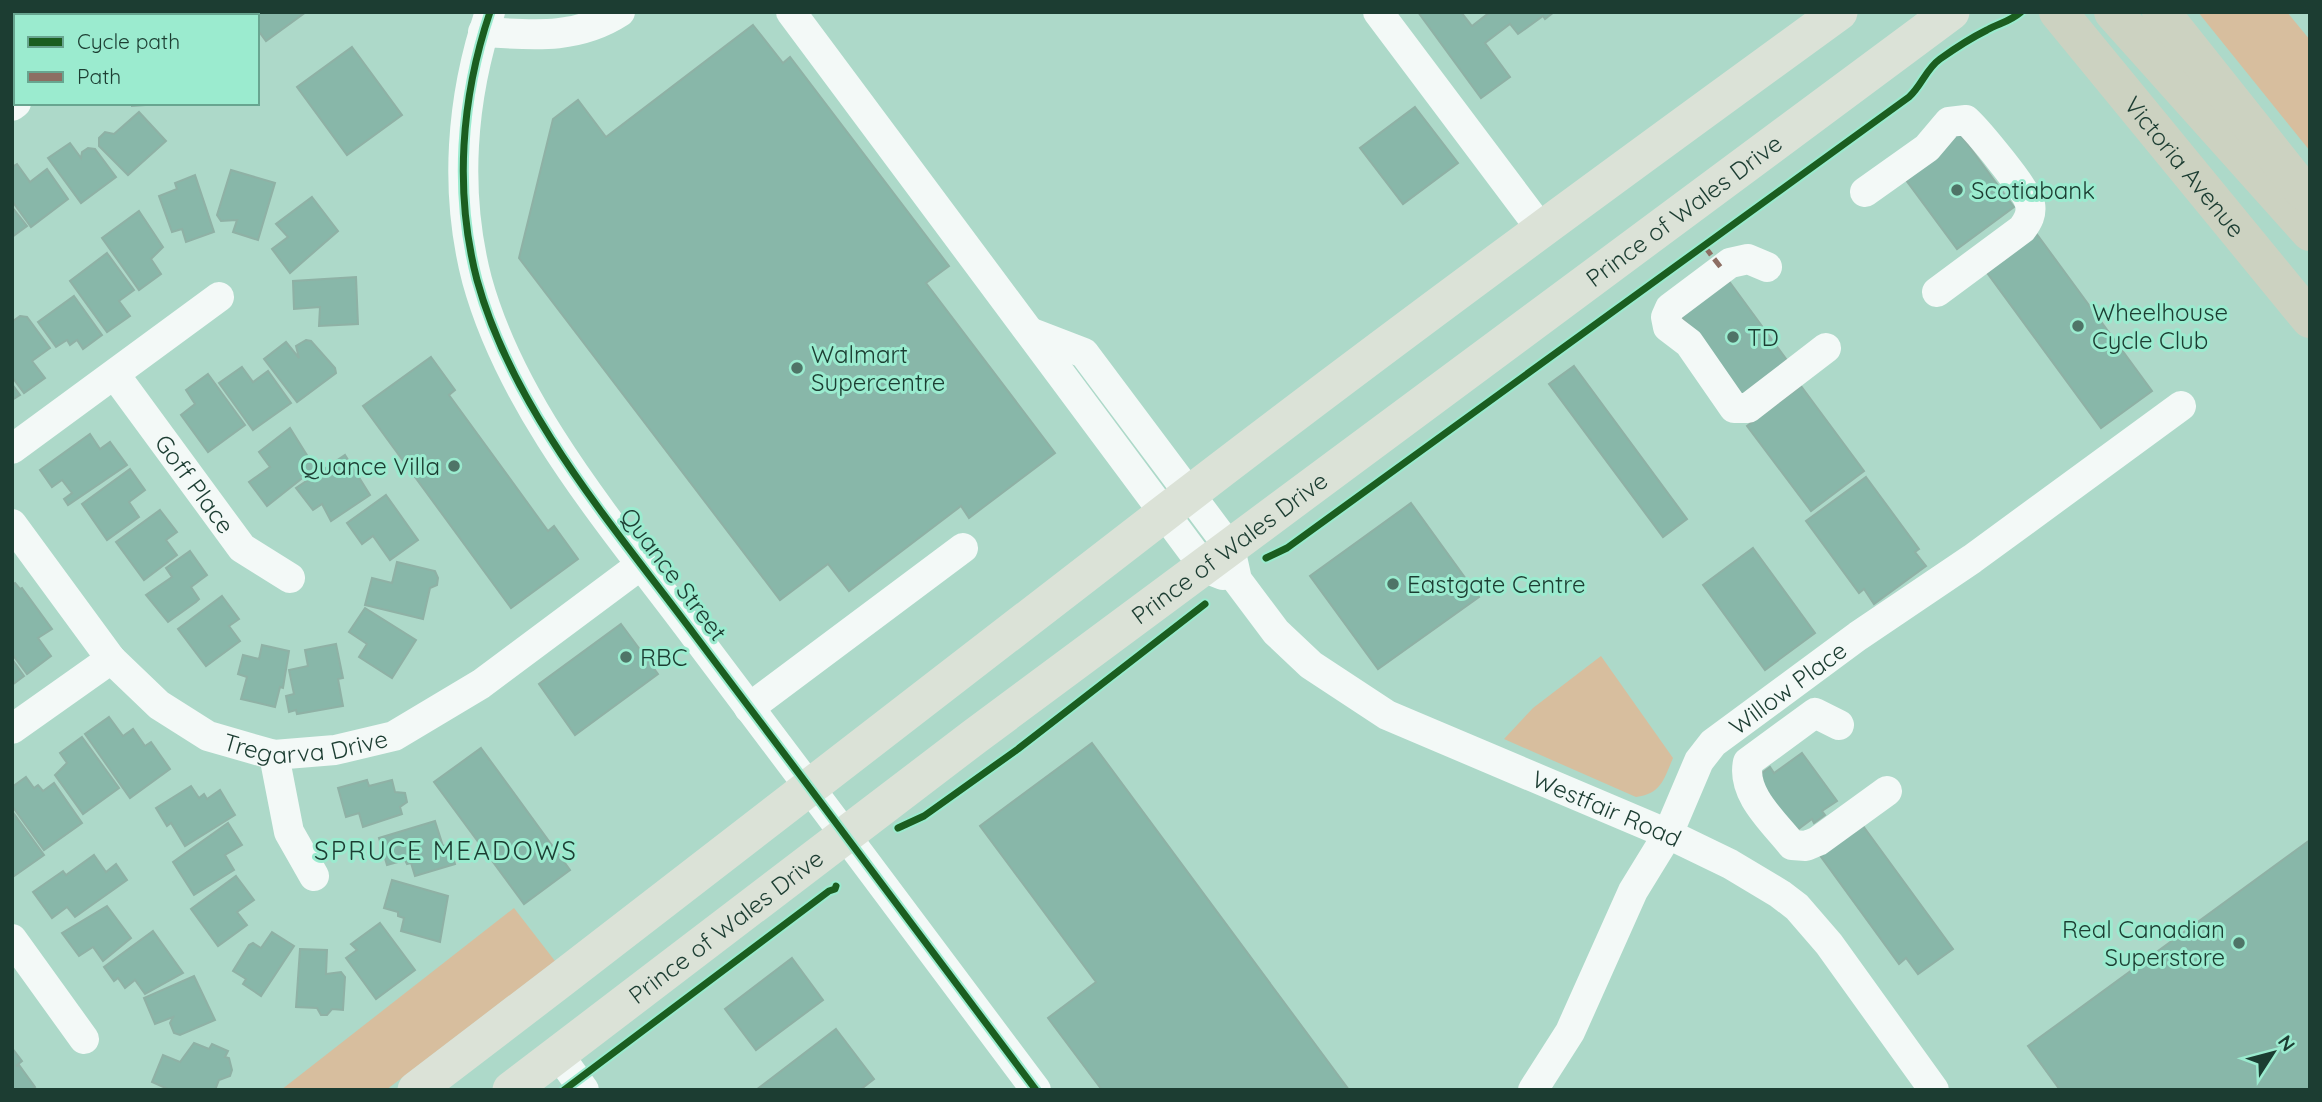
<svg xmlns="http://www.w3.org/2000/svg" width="2322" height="1102" viewBox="0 0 2322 1102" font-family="Quicksand,sans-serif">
<rect width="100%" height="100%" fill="#add9c9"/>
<g fill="#d7be9e">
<polygon points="2198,12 2287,12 2310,40 2310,151"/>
<path d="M1601,656L1673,758C1664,779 1661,794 1636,797L1504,739L1533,708Z"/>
<polygon points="514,908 555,961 386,1090 281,1090"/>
</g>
<g fill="#88b7a9" stroke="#8fb1a5" stroke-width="2">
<polygon points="12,12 30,12 16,16 12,25"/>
<polygon points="128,12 172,12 174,16 124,16"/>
<polygon points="245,12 306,12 266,41 257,29 257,16 248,16"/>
<polygon points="1418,12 1461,12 1472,26 1490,12 1554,12 1545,19 1543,16 1518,34 1510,24 1485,43 1510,77 1481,98"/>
<polygon points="753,25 783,63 790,57 949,266 926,283 1055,453 969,518 961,506 849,591 828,564 780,600 519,258 553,119 578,100 606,137"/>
<polygon points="352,47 402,115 347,155 297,87"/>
<polygon points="132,103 159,103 159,104 132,106"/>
<polygon points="1415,107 1458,163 1403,204 1360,148"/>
<polygon points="139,112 166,141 128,175 99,146 99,138 105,132 114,134"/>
<polygon points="1957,130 2014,207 1957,249 1900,172"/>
<polygon points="70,143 81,158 82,152 88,148 95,149 116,177 81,203 48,158"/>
<polygon points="17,164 30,182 47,169 68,199 31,227 12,201 12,167"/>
<polygon points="231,170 275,183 258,240 233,232 237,220 221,221 217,215"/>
<polygon points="195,175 214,232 186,242 182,229 172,232 159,196 177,189 175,183"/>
<polygon points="312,197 338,231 290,273 272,249 288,237 276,224"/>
<polygon points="12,207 27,226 12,237"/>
<polygon points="139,211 163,247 151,259 161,274 139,290 102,238"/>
<polygon points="2036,233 2152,391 2101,428 1985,270"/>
<polygon points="107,253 134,290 119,301 130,316 107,332 70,281"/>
<polygon points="1723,273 1792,367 1744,402 1675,307"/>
<polygon points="356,277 358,324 319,326 320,307 294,309 293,281"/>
<polygon points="74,296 102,335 83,349 77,340 70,345 67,340 56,347 38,322"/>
<polygon points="20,316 27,317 50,348 32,361 45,378 24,393 12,377 12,326 13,321"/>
<polygon points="306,340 311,341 335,368 336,373 297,402 264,359 286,342 299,358 296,346"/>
<polygon points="431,357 455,390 449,395 548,531 554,526 578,559 511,608 363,406"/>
<polygon points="1574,366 1687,519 1663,537 1549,384"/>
<polygon points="242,367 253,382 268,371 291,403 253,430 219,383"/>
<polygon points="208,374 245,425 208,452 181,415 195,404 186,390"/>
<polygon points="12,384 20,395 12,400"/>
<polygon points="1801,386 1864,471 1811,511 1747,426"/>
<polygon points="290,428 315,468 267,506 249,482 270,467 259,452"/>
<polygon points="90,434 100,449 110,442 127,465 68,505 64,499 72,493 62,480 52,487 40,470"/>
<polygon points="345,455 370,495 331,521 322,504 313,510 296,488"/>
<polygon points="130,469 145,490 129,502 139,517 107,540 82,504"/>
<polygon points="1866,477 1919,549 1915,552 1926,566 1874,604 1864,589 1859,593 1806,521"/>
<polygon points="386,495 418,540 390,560 373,536 362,544 347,523"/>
<polygon points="1411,503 1479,597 1378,669 1310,576"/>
<polygon points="160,510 177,532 166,540 177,555 144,580 116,542"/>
<polygon points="1753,548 1815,633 1765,670 1703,585"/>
<polygon points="190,551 207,575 191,587 199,599 196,602 168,622 146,595 172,577 166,568"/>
<polygon points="397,562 435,571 438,578 437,585 430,588 423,619 365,605 372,578 392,583"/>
<polygon points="15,583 20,589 22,588 52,629 38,638 51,656 27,674 12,654 12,585"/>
<polygon points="222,596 239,619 229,626 240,641 206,666 178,629"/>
<polygon points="365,608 416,640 392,678 359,657 367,644 349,632"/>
<polygon points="621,624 658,674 575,735 539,684"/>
<polygon points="336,644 343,678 338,679 343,706 297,714 296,710 289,712 286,696 294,694 289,670 308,666 305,650"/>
<polygon points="262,645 289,651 283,688 280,687 275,707 241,699 247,677 238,674 243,655 259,659"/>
<polygon points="12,659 24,676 12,685"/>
<polygon points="109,717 123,736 133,729 145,746 151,742 170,769 130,798 85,734"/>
<polygon points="82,737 119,788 83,814 55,775 67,763 60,753"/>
<polygon points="1092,743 1349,1090 1102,1090 1048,1018 1096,982 980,826"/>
<polygon points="481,748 570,870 524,904 434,782"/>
<polygon points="1802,753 1837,801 1822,811 1825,815 1814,823 1812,819 1793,833 1754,779 1770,767 1774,773"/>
<polygon points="26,777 34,788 38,785 43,791 54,783 82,823 44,850 12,806 12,787"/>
<polygon points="367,780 369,786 392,780 395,792 405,793 407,802 400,807 402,814 363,827 359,813 346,817 338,788"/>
<polygon points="191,786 199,798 204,794 207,799 220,790 235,815 185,846 171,823 167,826 156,808"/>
<polygon points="12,811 44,855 14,876 12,873"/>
<polygon points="1858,819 1953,949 1918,974 1906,958 1899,964 1816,850"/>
<polygon points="435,821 443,846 449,845 455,864 415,876 411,863 407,864 405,860 387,865 379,838"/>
<polygon points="228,823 242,845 225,855 234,870 194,895 173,862"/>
<polygon points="2310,840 2310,1090 2060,1090 2028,1046"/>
<polygon points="94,855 106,872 116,864 127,880 75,917 67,907 52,918 33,892 63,871 66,875"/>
<polygon points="236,876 254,900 237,912 247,925 218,946 191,909"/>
<polygon points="392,880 448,896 440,942 401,931 404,918 398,916 398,912 384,908"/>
<polygon points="107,906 131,938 103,961 93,947 79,956 62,933"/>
<polygon points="380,923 415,970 376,999 346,958 357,950 351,944"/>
<polygon points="153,931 183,973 145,994 135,980 125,988 118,978 114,981 104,967"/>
<polygon points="272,932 294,946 261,996 243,984 246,979 233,971 249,945 253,943 261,948"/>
<polygon points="300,949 327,950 326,974 341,972 345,977 343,1010 332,1009 327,1015 321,1015 317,1008 296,1007"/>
<polygon points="792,958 823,1000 756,1050 725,1009"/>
<polygon points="194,976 215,1020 180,1035 174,1033 170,1023 173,1017 155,1024 144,998"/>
<polygon points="836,1029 874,1079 860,1090 756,1090"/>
<polygon points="194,1043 209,1049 212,1044 228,1051 225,1057 229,1058 232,1070 230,1076 219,1080 215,1090 170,1090 152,1082 163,1055 180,1062"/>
<polygon points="12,1048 22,1061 16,1066 19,1065 35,1087 31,1090 12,1090"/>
</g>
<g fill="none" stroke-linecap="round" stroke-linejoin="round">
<g stroke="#f3f9f7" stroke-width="30">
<path d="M490,12C461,98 454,192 477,280C513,411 614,527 694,634C808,786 923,937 1036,1090"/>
<polyline points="791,12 1205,568 1223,575"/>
<polyline points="1378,12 1541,229"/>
<path d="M483,32C532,35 577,40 620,12"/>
<polyline points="12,106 16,103"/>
<path d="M1865,192L1927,148L1949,122L1966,120C1978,131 2027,190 2030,204C2032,214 2028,221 2022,229L1937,292"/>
<polyline points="1767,267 1748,259 1730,263 1670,308 1666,317 1668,327 1689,343 1734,408 1748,408 1826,348"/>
<path id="s1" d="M1032,333L1084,353L1230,548L1237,580L1276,632L1311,665L1387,715L1668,834L1730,864L1780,894L1797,907L1829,944L1934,1090"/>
<path id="s2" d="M115,375L242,548L290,578"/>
<polyline points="12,449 219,297"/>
<path id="s3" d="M12,524L111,659L159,705L208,736L274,755L335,750L394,736L481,684L642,564"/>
<polyline points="749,708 963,548"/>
<path d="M1839,725L1815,713L1748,762C1741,794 1774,822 1792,845L1806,846L1818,841L1887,791"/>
<polyline points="12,729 111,659"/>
<polyline points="274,755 289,832 314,876"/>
<polyline points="12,939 84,1039"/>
<polyline points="558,1054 584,1090"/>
<path id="s4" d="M1533,1090L1570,1032L1633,891L1668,834L1699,761L1713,743L1858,636L1972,559L2181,406"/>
</g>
<g stroke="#dbe2d7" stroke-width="37">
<path d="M416,1090C666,900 913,706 1162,515C1385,343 1612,177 1839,12"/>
<path id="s5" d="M511,1090L974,737L1951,12"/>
</g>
<g stroke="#ccd2c1" stroke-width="38">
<path id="s6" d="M2058,12L2310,319"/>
<polyline points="2113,12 2310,232"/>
<polyline points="2161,12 2304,192"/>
</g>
<polyline stroke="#8d6e63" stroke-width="5" stroke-dasharray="10 5" stroke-linecap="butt" points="1705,247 1722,269"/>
<g stroke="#9bebcf" stroke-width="11">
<g id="cycleway">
<path d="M490,12C461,98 454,192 477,280C513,411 614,527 694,634C808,786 923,937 1036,1090"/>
<path d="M1266,558L1287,548L1909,97C1922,85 1926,69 1940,59C1954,49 1971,38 1987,30C2000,23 2009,22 2021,12"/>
<polyline points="898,828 924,816 1018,749 1205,604"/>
<polyline points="564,1090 829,891 835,889 836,886"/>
</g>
</g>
<use href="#cycleway" stroke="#1b5e20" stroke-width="7"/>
</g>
<g fill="#4f7467" stroke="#9bebcf" stroke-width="2.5">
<circle cx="1957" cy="190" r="7"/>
<circle cx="2078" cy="326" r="7"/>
<circle cx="1733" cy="337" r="7"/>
<circle cx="797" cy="368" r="7"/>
<circle cx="454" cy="466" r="7"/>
<circle cx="1393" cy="584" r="7"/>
<circle cx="626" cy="657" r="7"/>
<circle cx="2239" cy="943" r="7"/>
</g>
<g text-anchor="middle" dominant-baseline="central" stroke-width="6" stroke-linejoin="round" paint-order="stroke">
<g font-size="24" fill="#1c3d32" stroke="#9bebcf">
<text stroke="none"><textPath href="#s6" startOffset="200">Victoria Avenue</textPath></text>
<text stroke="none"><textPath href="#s5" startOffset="1466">Prince of Wales Drive</textPath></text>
<text stroke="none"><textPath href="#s2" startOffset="135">Goff Place</textPath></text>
<text stroke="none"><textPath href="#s5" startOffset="900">Prince of Wales Drive</textPath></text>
<text transform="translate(674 574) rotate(53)">Quance Street</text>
<text stroke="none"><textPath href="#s4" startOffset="485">Willow Place</textPath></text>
<text stroke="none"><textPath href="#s3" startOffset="392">Tregarva Drive</textPath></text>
<text stroke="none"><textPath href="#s1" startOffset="775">Westfair Road</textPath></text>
<text stroke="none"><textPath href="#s5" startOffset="270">Prince of Wales Drive</textPath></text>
</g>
<g font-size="24" fill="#1c3d32" stroke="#9bebcf" text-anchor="start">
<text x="1971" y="190">Scotiabank</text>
<text x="2092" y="312">Wheelhouse<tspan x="2092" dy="28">Cycle Club</tspan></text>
<text x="1747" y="337">TD</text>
<text x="811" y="354">Walmart<tspan x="811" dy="28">Supercentre</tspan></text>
<text x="440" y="466" text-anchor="end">Quance Villa</text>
<text x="1407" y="584">Eastgate Centre</text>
<text x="640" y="657">RBC</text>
<text x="2225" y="929" text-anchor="end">Real Canadian<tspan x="2225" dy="28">Superstore</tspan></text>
</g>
<g font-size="26" letter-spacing="2" fill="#1c3d32" stroke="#9bebcf">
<text x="446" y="850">SPRUCE MEADOWS</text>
</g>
</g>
<rect width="2322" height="1102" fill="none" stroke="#1c3d32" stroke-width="28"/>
<rect x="14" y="14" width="245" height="91" fill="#9bebcf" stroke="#68a590" stroke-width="2"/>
<rect x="28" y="37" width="35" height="10" fill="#1b5e20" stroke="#68a590" stroke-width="2"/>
<text x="77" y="49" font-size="21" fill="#1c3d32">Cycle path</text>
<rect x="28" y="72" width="35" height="10" fill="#8d6e63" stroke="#68a590" stroke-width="2"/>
<text x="77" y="84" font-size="21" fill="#1c3d32">Path</text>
<g transform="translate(2273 1053) rotate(54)" stroke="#9bebcf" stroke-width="5" paint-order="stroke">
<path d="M0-5L12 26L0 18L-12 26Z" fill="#1c3d32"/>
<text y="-10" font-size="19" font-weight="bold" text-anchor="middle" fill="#1c3d32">N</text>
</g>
</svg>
